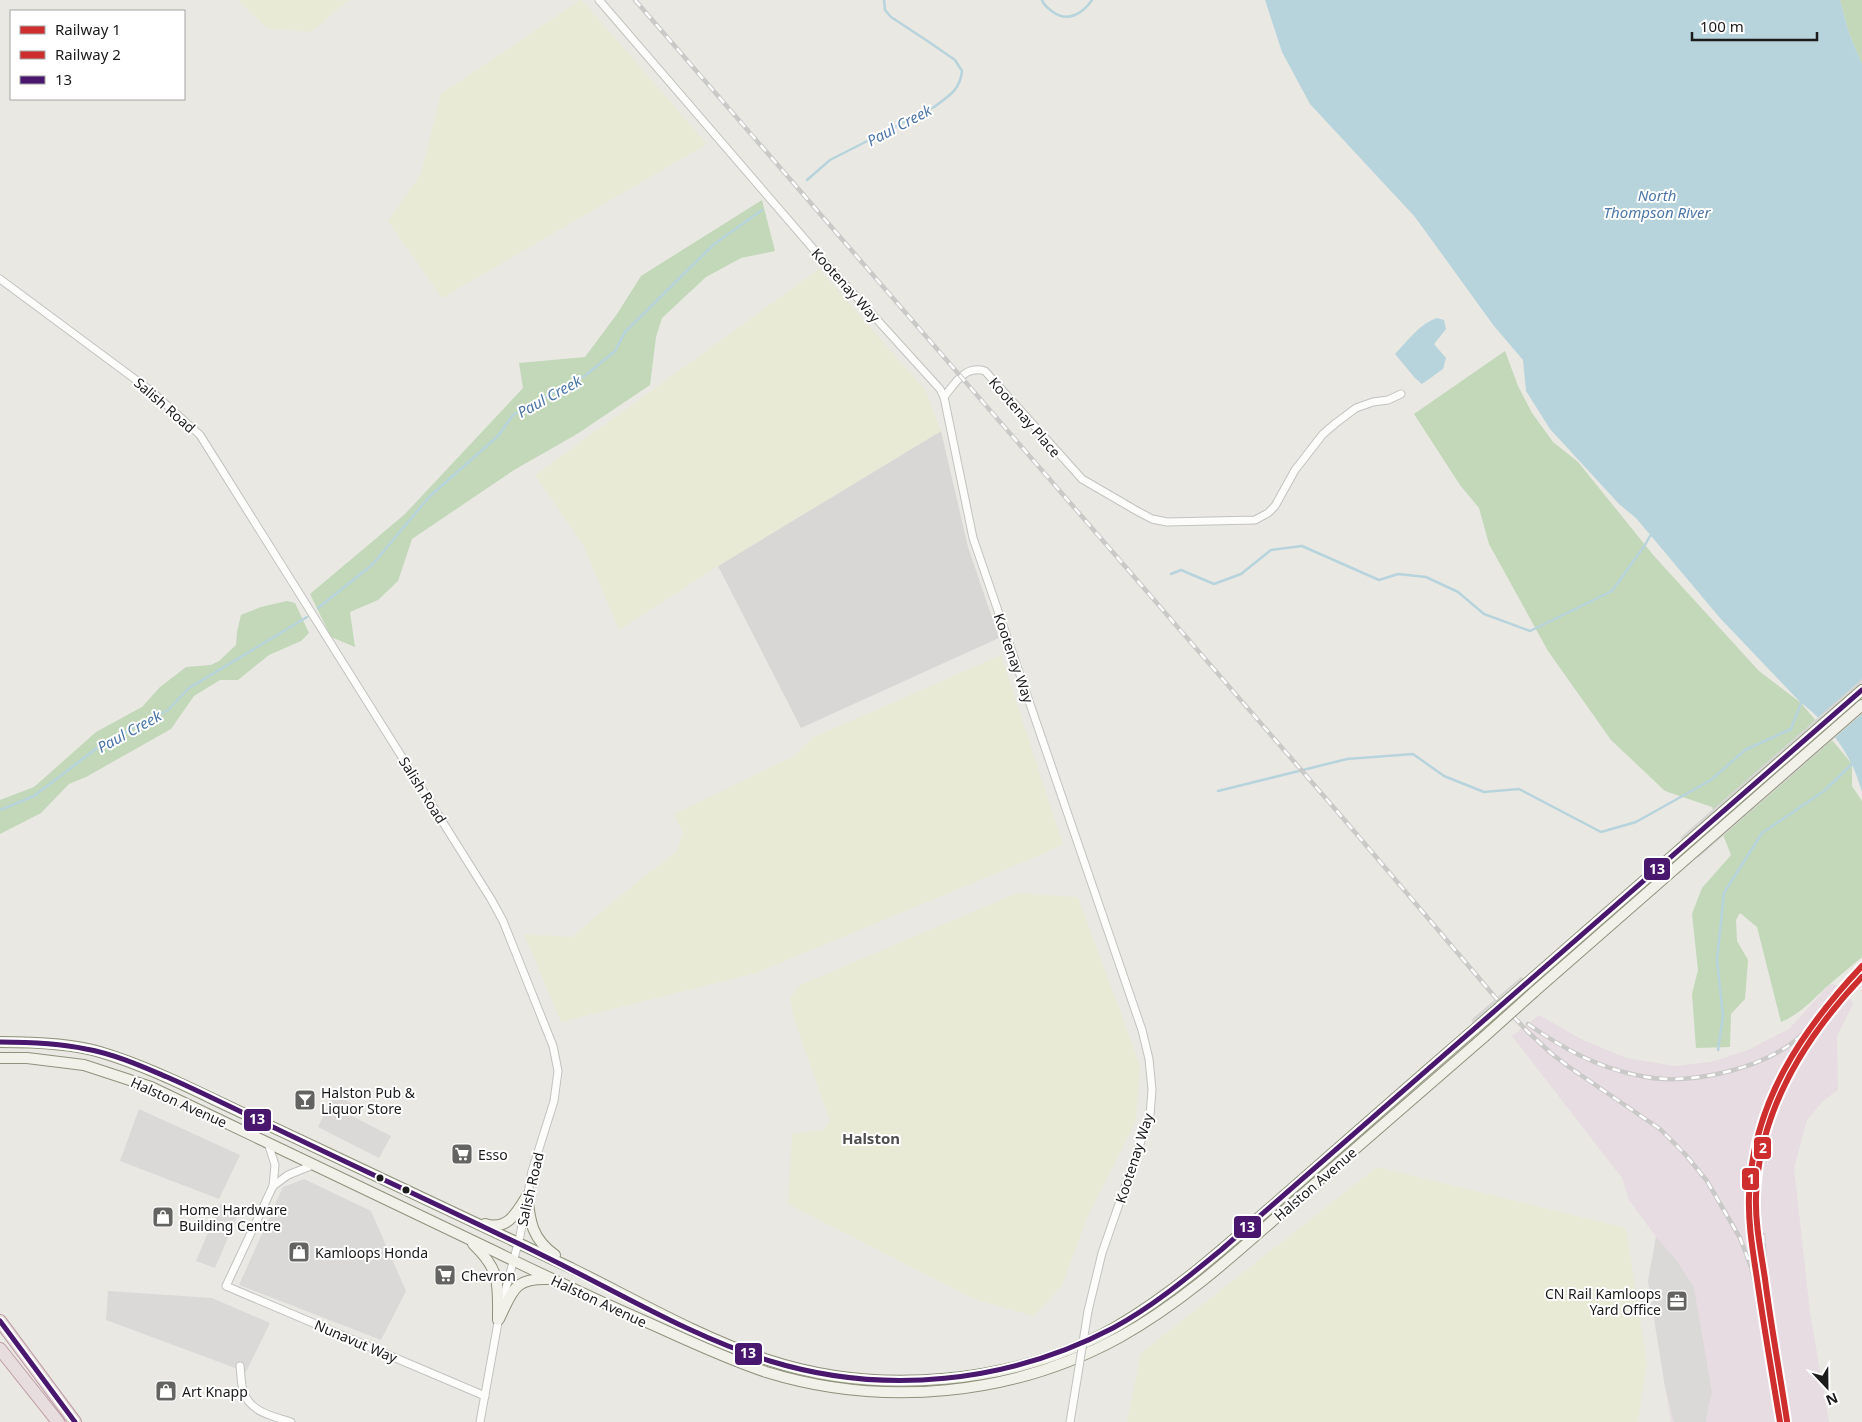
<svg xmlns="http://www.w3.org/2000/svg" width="1862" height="1422" viewBox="0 0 1862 1422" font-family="'Noto Sans',sans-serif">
<rect width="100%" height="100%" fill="#e9e8e3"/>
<polygon fill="#d8d7d5" points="941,431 968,547 999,638 801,728 718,566"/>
<polygon fill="#e7dce2" points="1830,984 1843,986 1853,1004 1837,1036 1838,1090 1823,1101 1807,1120 1794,1168 1810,1313 1829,1422 1671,1422 1648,1281 1656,1237 1629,1200 1622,1178 1512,1036 1539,1015 1581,1039 1626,1058 1675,1066 1711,1062 1748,1050 1789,1029"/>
<g fill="#e8ead6">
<polygon points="238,0 349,0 311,32 267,28"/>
<polygon points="580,0 582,0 707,144 442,298 388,221 421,174 441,94"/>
<polygon points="819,269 926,391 941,431 718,566 619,630 583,545 535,475"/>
<polygon points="1001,655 1063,844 1038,856 756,973 561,1022 524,934 572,937 621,895 677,851 683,833 674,814 794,756 812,738"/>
<polygon points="1017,893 1078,897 1140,1065 1136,1121 1086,1220 1062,1286 1034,1316 974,1299 788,1204 792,1134 823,1130 830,1121 794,1019 790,998 800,985"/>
<polygon points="1377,1167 1626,1228 1647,1363 1638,1422 1127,1422 1141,1353"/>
</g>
<g fill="#c2d8b9">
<polygon points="1840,0 1862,0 1862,64 1849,33"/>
<polygon points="762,200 775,251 741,258 706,277 662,318 656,337 650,385 577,434 514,470 412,539 398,581 378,600 350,612 355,647 331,637 310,594 405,514 523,388 519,363 585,357 617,314 641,276"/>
<path d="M1505,351L1518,386L1532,413L1553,442L1578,462L1654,556L1759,671L1801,703L1852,764V786L1862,801V957C1852,966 1841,974 1831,983C1814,998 1802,1013 1781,1022L1757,927L1740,913L1736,920L1737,941L1748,960L1745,999L1731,1014L1730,1047L1696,1048L1692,994L1698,970L1692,914L1702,888L1731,855L1712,807L1665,791L1611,740L1548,651L1489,544L1479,508L1460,485L1414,414Z"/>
<polygon points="287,601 295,603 309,633 301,641 269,655 238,680 220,680 194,696 171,729 86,777 69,784 41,813 0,834 0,800 34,787 96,732 142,707 160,687 186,667 211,665 219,661 236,645 237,632 241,615 261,607"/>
</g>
<g fill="#dad9d7">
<polygon points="334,1095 351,1103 346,1113 391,1136 379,1158 318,1127"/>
<polygon points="139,1109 240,1155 219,1199 120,1161"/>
<polygon points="304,1179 371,1211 406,1291 381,1340 239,1285 283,1187"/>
<polygon points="220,1204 239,1212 215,1268 196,1261"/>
<polygon points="1656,1237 1677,1261 1694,1288 1712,1393 1708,1407 1706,1422 1674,1422 1665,1387 1648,1281"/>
<polygon points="108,1291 212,1298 270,1323 246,1372 106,1320"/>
</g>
<g fill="#b7d4dd">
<path d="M1265,0H1840L1849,33L1862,64V792C1859,783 1856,772 1851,763C1841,742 1820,716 1801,703L1720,618L1636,518L1619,504L1550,429L1526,391L1523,360L1494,326L1415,217L1310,104L1282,52Z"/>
<path d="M1437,318L1444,320L1446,329L1434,344L1446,358L1443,369L1422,384L1415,378L1395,354C1408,341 1419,324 1437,318Z"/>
</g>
<g fill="#d6d6d4">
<polygon points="1862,679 1862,714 1698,858 1680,838"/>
<polygon points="1521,977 1538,997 1488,1041 1471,1020"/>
</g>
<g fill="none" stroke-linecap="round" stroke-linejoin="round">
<g stroke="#b7d4dd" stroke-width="2.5">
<path d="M1042,0C1044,6 1048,8 1053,12C1068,23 1083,13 1092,0"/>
<path d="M807,180L830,160L934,107C949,96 960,90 962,71L955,60L929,42L891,17L885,10L884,0"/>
<polyline points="1171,574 1181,570 1214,584 1241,574 1271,550 1302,546 1379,580 1398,574 1426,577 1458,592 1484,614 1530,631 1612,591 1645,545 1650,536"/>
<polyline points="318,608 372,565 429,497 498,436 513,415 586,375 615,351 625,332 713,245 762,210"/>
<polyline points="1218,791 1347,759 1413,754 1444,776 1484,792 1519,789 1601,832 1636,822 1711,780 1745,750 1791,729 1801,703"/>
<polyline points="0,810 34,796 101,745 168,710 189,688 307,617"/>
<polyline points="1718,1050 1723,1016 1717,960 1724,893 1762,833 1824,791 1852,764"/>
</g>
<g stroke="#c2c2bf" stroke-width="9">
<g id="street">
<polyline points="599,0 822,259 940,389 944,397 973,538 1142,1030 1149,1059 1152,1090 1150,1115 1102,1253 1088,1311"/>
<polyline points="0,279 151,391 200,435 491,899 503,921 553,1046 558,1071 554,1101 532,1171 520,1236 501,1307"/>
<path d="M944,397C955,383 965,365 985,371L1082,479L1137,511L1152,519L1167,522L1255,520L1268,513L1275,506L1295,470L1323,434L1336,423L1356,408L1373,402L1388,400L1401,394"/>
<polyline points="268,1143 275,1165 273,1186 226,1286 485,1396"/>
<polyline points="273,1186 288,1175 313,1165"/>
<path d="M240,1366C241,1374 241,1383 243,1390C249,1412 272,1416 291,1422"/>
<polyline points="480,1422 499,1317"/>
<polyline points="1070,1422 1074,1398"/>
</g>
</g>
<g stroke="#90927c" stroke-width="12">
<g id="secondary">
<polyline points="1527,983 1862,690"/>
<polyline points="1534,992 1862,705"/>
<path d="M0,1042C31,1042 70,1043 100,1052C140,1064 178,1082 215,1100C256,1119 296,1138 336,1157C415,1194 493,1231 571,1268C636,1300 699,1337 768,1360C877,1396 1016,1385 1116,1327C1179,1290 1233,1240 1287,1193C1350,1138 1413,1082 1476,1028"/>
<path d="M0,1058H27L84,1065L151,1087C265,1142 380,1196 494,1251C549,1278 605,1304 660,1328C695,1344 730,1360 766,1372C883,1408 1013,1396 1120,1337C1185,1301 1239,1250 1294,1202C1358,1147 1421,1092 1484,1037"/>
<path d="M527,1196C530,1222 532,1239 555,1255"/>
<path d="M485,1224C508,1231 517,1212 527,1196"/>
<path d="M473,1244C501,1271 498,1283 498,1320"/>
<path d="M499,1319C513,1291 513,1278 548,1279"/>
</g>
</g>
<g stroke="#bd9ca4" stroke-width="14">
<g id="highway">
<polyline points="0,1321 75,1422"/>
<polyline points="0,1349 58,1422"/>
</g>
</g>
<use href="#street" stroke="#fcfcfb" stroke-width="7"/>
<use href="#secondary" stroke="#f1f1e9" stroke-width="10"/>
<use href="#highway" stroke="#e8ddde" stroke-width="12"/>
<g stroke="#c9c9c8" stroke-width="4.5">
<g id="rail">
<polyline points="635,0 1348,824 1495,997 1528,1032 1552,1054 1569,1067 1660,1129 1685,1154 1707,1181 1740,1238 1751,1267 1762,1315"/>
<path d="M1528,1024C1562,1048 1598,1068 1641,1076C1687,1086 1759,1070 1796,1040C1806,1032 1814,1022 1822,1012"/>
<polyline points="1763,1235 1770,1330 1785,1422"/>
</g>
</g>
<use href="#rail" stroke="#fff" stroke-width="2.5" stroke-dasharray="8" stroke-linecap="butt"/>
<g stroke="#c2c2bf" stroke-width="9" stroke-linecap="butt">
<polyline id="street-bridge" points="1074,1398 1088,1311"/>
</g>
<g stroke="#90927c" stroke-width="12" stroke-linecap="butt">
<g id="secondary-bridge">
<polyline points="1476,1028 1527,983"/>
<polyline points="1484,1037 1534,992"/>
</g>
</g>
<use href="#street-bridge" stroke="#fcfcfb" stroke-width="7"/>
<use href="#secondary-bridge" stroke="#f1f1e9" stroke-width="10"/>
<g stroke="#fff" stroke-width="9">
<g id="bus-1">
<path d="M0,1042C29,1042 58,1043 86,1049C114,1054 141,1066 167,1077C204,1093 240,1112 277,1129C366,1172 456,1213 544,1256C618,1292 692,1337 770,1361C884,1396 1008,1383 1113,1328C1152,1307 1187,1278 1221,1250L1862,690"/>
<polyline points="0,1321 75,1422"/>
</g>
</g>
<use href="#bus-1" stroke="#49176d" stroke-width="5"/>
<g stroke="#fff" stroke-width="10">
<path id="rail-1" d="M1780,1422C1772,1374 1764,1327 1757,1279C1753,1252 1748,1224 1749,1196C1752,1104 1801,1031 1862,966"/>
</g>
<g stroke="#fff" stroke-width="10">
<path id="rail-2" d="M1787,1421C1780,1374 1771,1326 1765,1279C1761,1252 1755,1224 1756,1196C1759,1110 1804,1038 1862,977"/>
</g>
<use href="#rail-1" stroke="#cf2e2f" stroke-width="6"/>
<use href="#rail-2" stroke="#cf2e2f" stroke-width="6"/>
</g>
<defs>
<g id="bar-square" transform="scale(1.125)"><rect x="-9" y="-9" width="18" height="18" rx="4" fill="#636361" stroke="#fff"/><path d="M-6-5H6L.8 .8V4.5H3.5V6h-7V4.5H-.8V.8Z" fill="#fff"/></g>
<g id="supermarket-square" transform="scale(1.125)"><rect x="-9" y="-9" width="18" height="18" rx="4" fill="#636361" stroke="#fff"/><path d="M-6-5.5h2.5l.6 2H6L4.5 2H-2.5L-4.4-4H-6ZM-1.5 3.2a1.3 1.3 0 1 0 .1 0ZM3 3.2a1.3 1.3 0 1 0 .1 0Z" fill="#fff"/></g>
<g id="shop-square" transform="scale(1.125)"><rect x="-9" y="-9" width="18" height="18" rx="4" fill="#636361" stroke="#fff"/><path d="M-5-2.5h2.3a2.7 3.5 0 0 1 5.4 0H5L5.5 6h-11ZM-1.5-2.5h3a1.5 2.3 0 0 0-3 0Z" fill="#fff"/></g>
<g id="office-square" transform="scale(1.125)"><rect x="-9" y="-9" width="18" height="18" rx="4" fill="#636361" stroke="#fff"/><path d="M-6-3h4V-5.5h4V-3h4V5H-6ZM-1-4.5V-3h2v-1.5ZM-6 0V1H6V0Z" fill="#fff"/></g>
</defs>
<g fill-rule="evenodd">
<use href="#bar-square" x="305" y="1100"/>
<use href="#supermarket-square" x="462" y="1154"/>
<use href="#shop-square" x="163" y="1217"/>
<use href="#shop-square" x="299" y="1252"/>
<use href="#supermarket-square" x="445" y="1275"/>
<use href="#office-square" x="1677" y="1301"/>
<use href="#shop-square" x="166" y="1391"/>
</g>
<g fill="#1b1b1b" stroke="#fff" stroke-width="2">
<circle cx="380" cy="1178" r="4.5"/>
<circle cx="406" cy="1190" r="4.5"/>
</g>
<g text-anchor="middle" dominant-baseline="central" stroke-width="4" stroke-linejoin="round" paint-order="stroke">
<g font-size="14" fill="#1b1b1b" stroke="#fff">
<text transform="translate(846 285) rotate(48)">Kootenay Way</text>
<text transform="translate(165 405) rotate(41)">Salish Road</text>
<text transform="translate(1025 417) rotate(49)">Kootenay Place</text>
<text transform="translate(1014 658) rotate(71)">Kootenay Way</text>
<text transform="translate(423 790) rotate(58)">Salish Road</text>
<text transform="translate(179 1102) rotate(24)">Halston Avenue</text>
<text transform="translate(1134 1158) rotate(-72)">Kootenay Way</text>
<text transform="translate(1315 1184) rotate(-41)">Halston Avenue</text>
<text transform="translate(530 1189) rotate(-77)">Salish Road</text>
<text transform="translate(599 1301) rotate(25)">Halston Avenue</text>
<text transform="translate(356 1341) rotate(23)">Nunavut Way</text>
</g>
<g font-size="14" fill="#1b1b1b" stroke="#fff" text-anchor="start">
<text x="321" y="1092">Halston Pub &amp;<tspan x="321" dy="16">Liquor Store</tspan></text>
<text x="478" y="1154">Esso</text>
<text x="179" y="1209">Home Hardware<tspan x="179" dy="16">Building Centre</tspan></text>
<text x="315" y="1252">Kamloops Honda</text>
<text x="461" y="1275">Chevron</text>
<text x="1661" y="1293" text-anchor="end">CN Rail Kamloops<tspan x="1661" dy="16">Yard Office</tspan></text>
<text x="182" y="1391">Art Knapp</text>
</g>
<g font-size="15" font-style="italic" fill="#4b76a7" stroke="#fff">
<text transform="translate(899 125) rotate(-28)">Paul Creek</text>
<text x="1657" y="195">North<tspan x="1657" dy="17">Thompson River</tspan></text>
<text transform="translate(549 396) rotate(-29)">Paul Creek</text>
<text transform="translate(129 731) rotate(-29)">Paul Creek</text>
</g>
<g font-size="15" font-weight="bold" fill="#4e4e4e" stroke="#fff">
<text x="871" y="1138">Halston</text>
</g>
</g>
<g stroke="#fff" stroke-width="2">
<rect x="1643" y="857" width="28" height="24" rx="5" fill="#49176d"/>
<rect x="243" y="1108" width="29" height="24" rx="5" fill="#49176d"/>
<rect x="1753" y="1136" width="19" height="24" rx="5" fill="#cf2e2f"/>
<rect x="1741" y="1167" width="19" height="24" rx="5" fill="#cf2e2f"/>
<rect x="1233" y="1215" width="29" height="24" rx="5" fill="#49176d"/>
<rect x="734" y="1342" width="29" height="24" rx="5" fill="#49176d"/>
</g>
<g font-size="14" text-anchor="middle" font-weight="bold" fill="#fff">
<text x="1657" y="874">13</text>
<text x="257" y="1124">13</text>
<text x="1763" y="1153">2</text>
<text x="1751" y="1184">1</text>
<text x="1247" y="1232">13</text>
<text x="748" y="1358">13</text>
</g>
<rect x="10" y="10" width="175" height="90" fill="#ffffff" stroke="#a4a4a4"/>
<rect x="20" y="26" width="25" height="8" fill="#cf2e2f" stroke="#a4a4a4"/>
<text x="55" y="35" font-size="15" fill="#1b1b1b">Railway 1</text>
<rect x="20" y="51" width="25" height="8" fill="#cf2e2f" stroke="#a4a4a4"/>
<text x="55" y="60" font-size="15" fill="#1b1b1b">Railway 2</text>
<rect x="20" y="76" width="25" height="8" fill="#49176d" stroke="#a4a4a4"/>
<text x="55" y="85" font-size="15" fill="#1b1b1b">13</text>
<g transform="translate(1827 1387) rotate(158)" stroke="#ffffff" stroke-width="4" paint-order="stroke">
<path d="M0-4L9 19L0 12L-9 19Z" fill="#1b1b1b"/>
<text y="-8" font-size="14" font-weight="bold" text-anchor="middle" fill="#1b1b1b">N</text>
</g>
<path d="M1692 32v8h125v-8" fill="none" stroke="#1b1b1b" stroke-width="2.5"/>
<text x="1700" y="32" font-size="15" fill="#1b1b1b" stroke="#ffffff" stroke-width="4" paint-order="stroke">100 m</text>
</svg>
